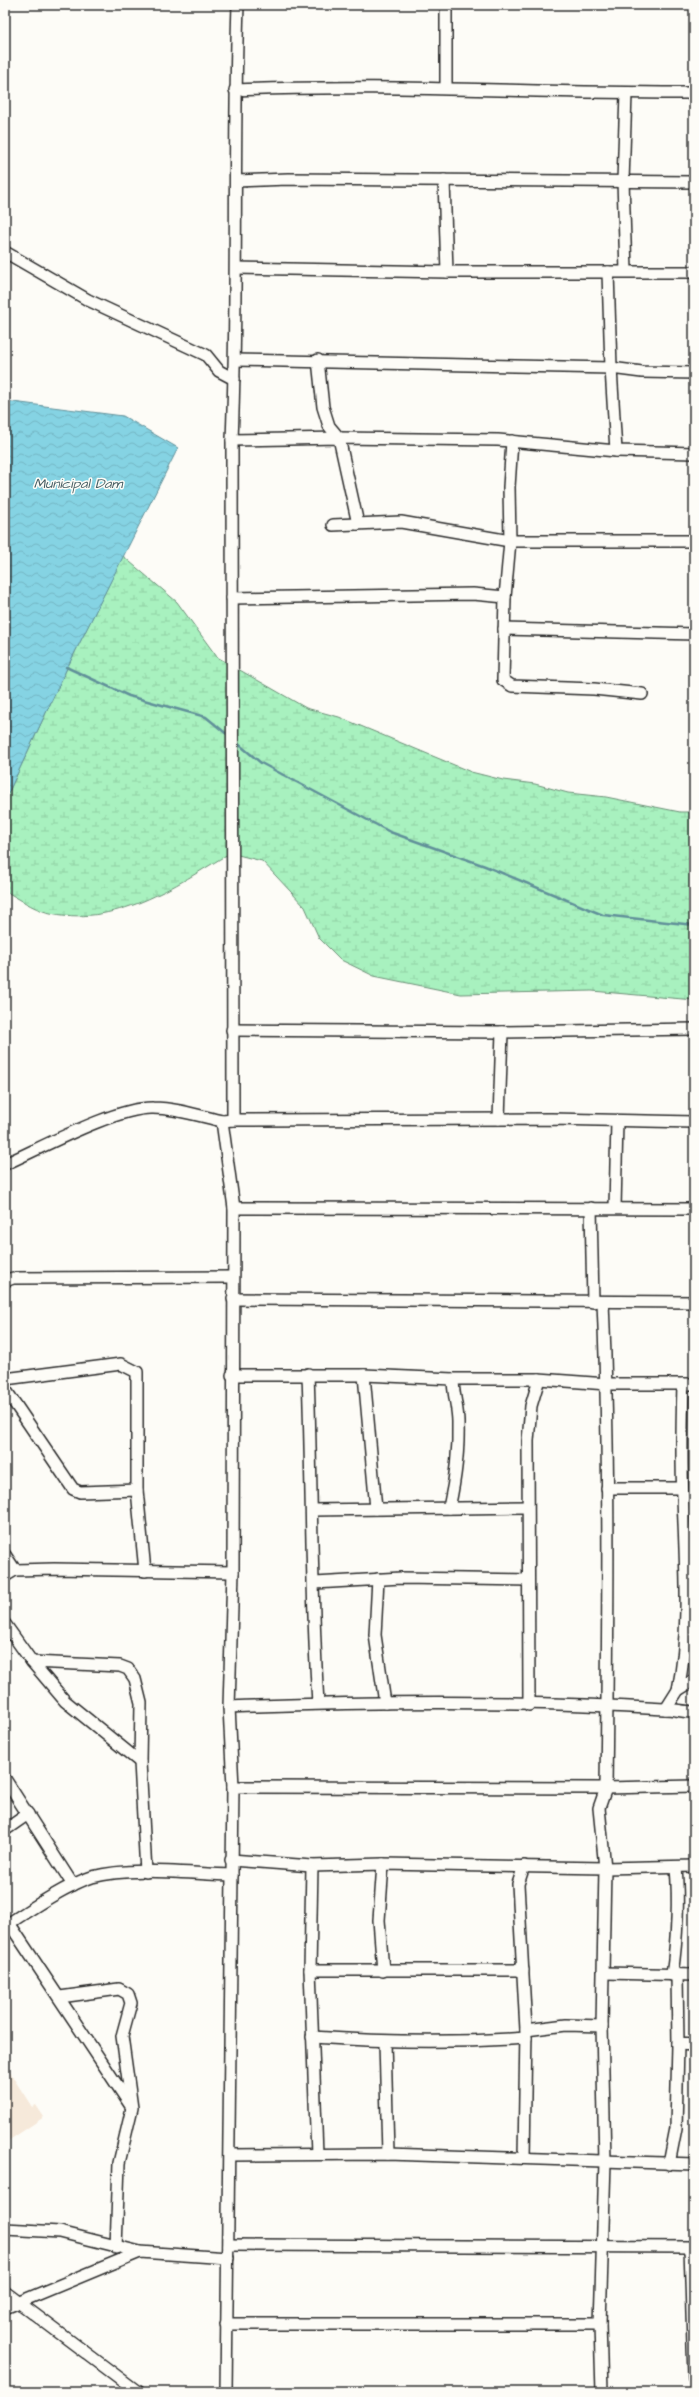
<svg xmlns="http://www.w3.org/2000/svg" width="699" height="2397" viewBox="0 0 699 2397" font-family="'Architects Daughter',sans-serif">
<defs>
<pattern id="wetland-marsh" width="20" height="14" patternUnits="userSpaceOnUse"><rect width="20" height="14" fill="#a8f1bf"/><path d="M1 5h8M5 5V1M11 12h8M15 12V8" fill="none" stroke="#91cfa4"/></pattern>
<pattern id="water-waves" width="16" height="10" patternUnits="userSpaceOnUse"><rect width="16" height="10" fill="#85d3e3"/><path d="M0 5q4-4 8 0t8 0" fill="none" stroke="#73b5c3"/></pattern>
</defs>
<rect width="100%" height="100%" fill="#fdfcf7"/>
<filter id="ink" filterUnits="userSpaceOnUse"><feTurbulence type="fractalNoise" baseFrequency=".025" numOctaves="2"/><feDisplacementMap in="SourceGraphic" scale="8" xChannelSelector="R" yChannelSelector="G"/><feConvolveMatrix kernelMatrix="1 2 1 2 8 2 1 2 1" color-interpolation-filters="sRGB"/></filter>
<g filter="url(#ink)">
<polygon fill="#f6e9da" points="5,2065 32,2107 36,2105 44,2117 5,2143"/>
<path fill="url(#wetland-marsh)" stroke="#6a8e75" d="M123,556L177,602L217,657L306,708L339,717L471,772L503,780L535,784L568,793L606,797L680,812H694V1000L592,991L461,994L374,976L341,960L319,938L305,907L262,861L230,853C175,886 114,929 46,912C32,908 18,898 5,891V800L67,668Z"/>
<polygon fill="url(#water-waves)" stroke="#619099" points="5,401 123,416 178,448 67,668 5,800"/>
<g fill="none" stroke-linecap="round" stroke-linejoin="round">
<g stroke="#619099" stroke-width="2.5">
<polyline points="66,667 129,696 206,717 229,736"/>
<polyline points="236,742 261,763 390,832 485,866 603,915 694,925"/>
</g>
<g stroke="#2b2b2b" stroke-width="14">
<g id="minor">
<polyline points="446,87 446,5"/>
<path d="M235,90C388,83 541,94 694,93"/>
<polyline points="626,94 623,181 626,271"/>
<polyline points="444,180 447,272"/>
<polyline points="237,181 288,179 694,182"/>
<polyline points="5,252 88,300 206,355 219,371 234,379"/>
<polyline points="236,268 447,272 694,272"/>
<polyline points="608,272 611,368 616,451"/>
<polyline points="235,360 611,368 642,372 694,373"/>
<polyline points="318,360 323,407 329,426 339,438 358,524"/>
<polyline points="232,440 339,438 498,440 616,451 694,453"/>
<polyline points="512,441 509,487 510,541 505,597 503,680 512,686 594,689 642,694"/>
<polyline points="333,525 401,522 510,541 694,541"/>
<polyline points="232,598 473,594 505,597"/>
<polyline points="504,629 694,634"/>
<polyline points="232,1030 502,1032 694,1029"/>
<polyline points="499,1119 502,1032"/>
<polyline points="233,1120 551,1119 694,1122"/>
<path d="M5,1164C41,1148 116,1107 153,1108C176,1108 200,1116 222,1121"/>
<polyline points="234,1208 694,1209"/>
<polyline points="591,1208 593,1302"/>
<polyline points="615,1208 617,1121"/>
<polyline points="5,1281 13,1278 233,1277"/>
<polyline points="233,1299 694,1302"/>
<path d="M308,1374C312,1484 311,1594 318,1703"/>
<polyline points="232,1375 364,1375 453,1379 539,1379 607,1384 694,1384"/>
<polyline points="364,1375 376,1509"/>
<polyline points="5,1379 121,1364 137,1372 137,1490 145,1571"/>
<polyline points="5,1389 73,1489 80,1492 137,1490"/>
<polyline points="607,1488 682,1488"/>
<path d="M449,1508C455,1481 459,1450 458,1422C458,1408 453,1394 453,1379"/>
<polyline points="313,1510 527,1507"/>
<polyline points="5,1555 15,1570"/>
<polyline points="5,1576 15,1570 54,1569 233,1572"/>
<polyline points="378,1579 375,1635 385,1703"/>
<polyline points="315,1583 401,1578 528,1580"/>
<polyline points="5,1624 32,1662 120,1666 128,1669 135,1679 141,1703 140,1762 146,1872"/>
<polyline points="32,1662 65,1701 140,1762"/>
<path d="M678,1690C691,1626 685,1561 683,1496C681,1459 682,1421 683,1384"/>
<polyline points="529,1705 528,1441 531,1406 539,1379"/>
<path d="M229,1707C372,1701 521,1700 664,1709C674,1709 684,1712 694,1712"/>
<polyline points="666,1709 678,1690 694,1680"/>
<polyline points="5,1779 73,1885"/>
<polyline points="233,1787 606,1788 694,1786"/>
<polyline points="5,1830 28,1814"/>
<polyline points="231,1860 312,1866 383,1864 605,1868 694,1866"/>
<polyline points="312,1866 310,1970 317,2154"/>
<polyline points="524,1866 518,1884 526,2030 524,2158"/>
<polyline points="9,1923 131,2106"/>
<path d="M5,1926C28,1911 66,1885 92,1877C134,1866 189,1874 232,1875"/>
<polyline points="310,1970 523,1970"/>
<polyline points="383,1971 379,1920 383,1864"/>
<polyline points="605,1973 694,1975"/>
<path d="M672,1975C677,1939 679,1903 676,1867"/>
<polyline points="677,1975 678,2044 694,2045"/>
<polyline points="60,1997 119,1989 128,1994 131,2003 122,2036 132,2108 119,2163 116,2248"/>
<polyline points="526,2030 566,2025 602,2026"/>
<path d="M312,2037C384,2042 454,2043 526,2038"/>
<polyline points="385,2042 388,2154"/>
<polyline points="230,2155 388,2154 694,2164"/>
<polyline points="669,2164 676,2128 678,2044"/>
<polyline points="5,2229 60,2232 140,2252"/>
<polyline points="228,2245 694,2247"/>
<polyline points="690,2247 694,2378"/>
<polyline points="5,2292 138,2392"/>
<polyline points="5,2308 140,2252 228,2258"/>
<polyline points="226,2324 600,2324"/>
<path d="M226,2392L233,1787L229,1707L233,1572L234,1208L222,1121L233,1120L232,440C238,295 233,150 238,5"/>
<path d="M602,2392L600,2324L605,2162L602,2026L605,1868L599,1808L606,1788C608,1626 610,1464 603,1302"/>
</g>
</g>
<use href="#minor" stroke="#fdfcf7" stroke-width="11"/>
</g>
</g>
<g text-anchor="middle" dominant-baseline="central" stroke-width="3" stroke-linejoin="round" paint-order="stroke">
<g font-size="14" font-style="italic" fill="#465d62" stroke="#fdfcf7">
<text x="78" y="484">Municipal Dam</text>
</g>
</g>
<rect width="699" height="2397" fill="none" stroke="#fdfcf7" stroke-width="20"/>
<rect x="10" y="10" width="679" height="2377" fill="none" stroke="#2b2b2b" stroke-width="1.5" filter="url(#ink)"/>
</svg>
